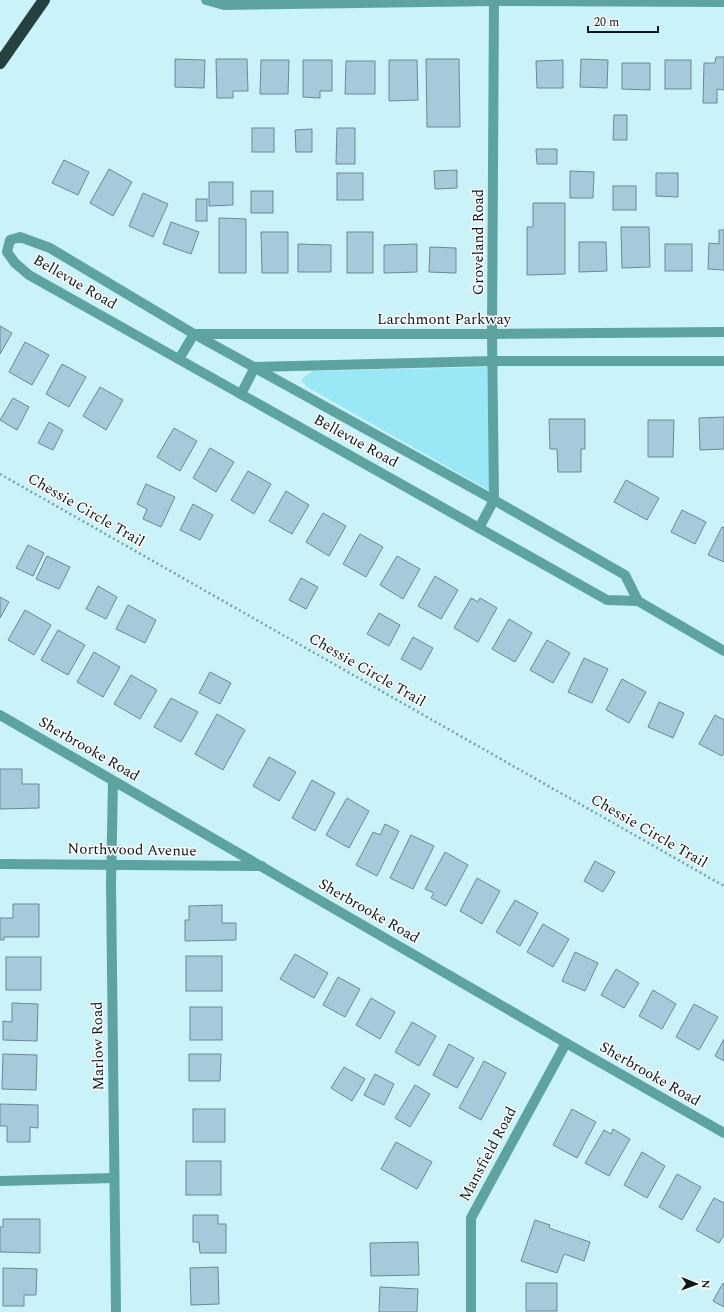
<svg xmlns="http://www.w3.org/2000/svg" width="724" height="1312" viewBox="0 0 724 1312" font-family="Spectral,serif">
<rect width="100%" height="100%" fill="#c9f2f9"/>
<polygon fill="#9ae8f6" points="487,367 490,491 307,387 301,380 313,371"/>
<g fill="#a7cada" stroke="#688998">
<polygon points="716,57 724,57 724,90 717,89 717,103 703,103 704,63 715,63"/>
<polygon points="175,59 205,60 204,88 175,87"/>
<polygon points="216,59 247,59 248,91 233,91 233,98 217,98"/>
<polygon points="426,59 459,59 460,127 427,127"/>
<polygon points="581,59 608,60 607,88 580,87"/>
<polygon points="261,60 289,60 288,94 260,94"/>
<polygon points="303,60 332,60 332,91 320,91 320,98 303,97"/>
<polygon points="389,60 417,60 418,100 389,101"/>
<polygon points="563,60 563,88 537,88 536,61"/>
<rect x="665" y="60" width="26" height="29"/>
<polygon points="346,61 375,61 375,94 345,94"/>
<polygon points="622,63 650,63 650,90 622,89"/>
<polygon points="614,115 627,115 627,140 613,140"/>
<rect x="252" y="128" width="22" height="24"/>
<polygon points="337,128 355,128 355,164 336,164"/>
<polygon points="312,129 312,152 296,152 295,130"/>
<polygon points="536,149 557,149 557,164 537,164"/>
<polygon points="64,160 89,172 78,195 52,183"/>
<polygon points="109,169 132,182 113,216 90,203"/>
<polygon points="457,170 457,188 435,189 434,171"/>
<polygon points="570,171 594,172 593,198 570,198"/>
<rect x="337" y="173" width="26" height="27"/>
<polygon points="656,173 678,173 678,197 656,196"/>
<polygon points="209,182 233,182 233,205 209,206"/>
<rect x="613" y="186" width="23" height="24"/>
<rect x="251" y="191" width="22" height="22"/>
<polygon points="143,193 168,204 153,237 129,226"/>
<rect x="196" y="199" width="11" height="22"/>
<polygon points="533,203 565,203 565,274 527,275 527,227 533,227"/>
<polygon points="219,218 246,219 246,273 219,273"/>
<polygon points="171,222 199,232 191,254 163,244"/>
<polygon points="621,227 649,227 650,267 622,268"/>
<polygon points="719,230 724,230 724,270 708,269 709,243 719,244"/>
<polygon points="261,232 288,232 288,273 262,273"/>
<rect x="347" y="232" width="26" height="41"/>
<polygon points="579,242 606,242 607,271 579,272"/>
<polygon points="298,244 331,245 331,272 298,272"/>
<polygon points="417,244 417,272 384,273 384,245"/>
<rect x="665" y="244" width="27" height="27"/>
<polygon points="430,247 456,248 456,273 429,272"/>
<polygon points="0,326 12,333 0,354"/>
<polygon points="25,342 49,355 32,385 9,372"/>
<polygon points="62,364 86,377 69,407 46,394"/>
<polygon points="100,387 123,400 106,430 83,416"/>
<polygon points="13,398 29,407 17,430 0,420"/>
<polygon points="724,417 724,449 700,450 699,418"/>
<polygon points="549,419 585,419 585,449 581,449 581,472 558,472 557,449 550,449"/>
<polygon points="648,420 674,420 673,457 648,457"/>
<polygon points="49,422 63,430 53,450 38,443"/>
<polygon points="174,428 197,441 180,471 157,457"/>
<polygon points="210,448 234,462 216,492 193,478"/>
<polygon points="248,471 271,484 254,514 231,500"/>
<polygon points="626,480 659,498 647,520 614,502"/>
<polygon points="146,484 175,497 161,527 143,519 147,509 137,504"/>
<polygon points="286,491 309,505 292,534 269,521"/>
<polygon points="193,504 213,515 200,540 180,530"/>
<polygon points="682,510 706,522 695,544 671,532"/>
<polygon points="323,513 346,526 329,556 306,542"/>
<polygon points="722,527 724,528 724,562 708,555"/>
<polygon points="360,534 383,547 366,577 343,564"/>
<polygon points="28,545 44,553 33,576 16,568"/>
<polygon points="47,556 70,567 59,589 36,579"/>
<polygon points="397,556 420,569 403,599 380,585"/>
<polygon points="435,576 458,590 441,619 418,606"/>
<polygon points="301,578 318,587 306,609 289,600"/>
<polygon points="98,586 117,597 106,619 86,609"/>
<polygon points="0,597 9,602 0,618"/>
<polygon points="471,598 478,602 480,598 497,608 478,642 454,628"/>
<polygon points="128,605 156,620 145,643 116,629"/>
<polygon points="25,610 51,625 34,655 8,640"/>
<polygon points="379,613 400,625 389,646 367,634"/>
<polygon points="509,619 532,633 515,662 492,649"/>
<polygon points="58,630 85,645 68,675 41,660"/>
<polygon points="413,637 433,648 421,670 401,659"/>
<polygon points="547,640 570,653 553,683 530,670"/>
<polygon points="94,652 120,667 103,697 77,682"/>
<polygon points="584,658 608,669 592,703 568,692"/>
<polygon points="210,672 231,683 220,704 199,693"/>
<polygon points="131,675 157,690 140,719 114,704"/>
<polygon points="622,679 646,692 629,723 606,710"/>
<polygon points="171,698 198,712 181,742 154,727"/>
<polygon points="659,702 684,713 673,738 648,727"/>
<polygon points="217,714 245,730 223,770 195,754"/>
<polygon points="715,715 724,720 724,753 722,756 699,744"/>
<polygon points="269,757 296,772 279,801 253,786"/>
<polygon points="0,769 22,769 22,784 39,784 39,808 0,809"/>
<polygon points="312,780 335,793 315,831 292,818"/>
<polygon points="347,798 369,811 349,848 326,835"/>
<polygon points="385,824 399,831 377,876 356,865 373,832 380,835"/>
<polygon points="411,835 434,846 413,889 390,878"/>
<polygon points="445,852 468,865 446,906 431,898 434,893 425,889"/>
<polygon points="595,861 615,872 603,892 584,881"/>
<polygon points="477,878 500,891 482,924 460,911"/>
<polygon points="515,900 538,913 520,946 496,932"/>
<polygon points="13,904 39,904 39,937 4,937 4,940 0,940 0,918 13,918"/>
<polygon points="222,905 222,923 236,923 236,940 185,941 185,920 189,920 189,906"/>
<polygon points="543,924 569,939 553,967 527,952"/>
<polygon points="575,952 598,963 585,991 562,981"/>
<polygon points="295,954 328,973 314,998 280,979"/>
<rect x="186" y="956" width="36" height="35"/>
<rect x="6" y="957" width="35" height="33"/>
<polygon points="616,969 639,983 624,1008 601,995"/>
<polygon points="338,977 360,989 345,1017 323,1005"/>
<polygon points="653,990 676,1004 662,1029 639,1016"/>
<polygon points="371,998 395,1012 380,1039 356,1025"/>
<polygon points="12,1003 38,1004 37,1041 3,1040 3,1021 12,1022"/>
<polygon points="694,1004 718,1017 699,1050 676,1037"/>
<rect x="190" y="1007" width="32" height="33"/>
<polygon points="412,1022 436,1036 419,1066 395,1052"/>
<polygon points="724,1039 724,1061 715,1056"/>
<polygon points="449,1044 474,1058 457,1088 433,1075"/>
<polygon points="3,1054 37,1055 36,1090 2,1089"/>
<polygon points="189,1054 221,1054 220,1081 189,1081"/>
<polygon points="484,1061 506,1073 481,1120 459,1108"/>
<polygon points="344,1067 365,1079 352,1101 331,1088"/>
<polygon points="375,1074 394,1084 384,1105 364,1095"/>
<polygon points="415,1085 430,1094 410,1127 395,1118"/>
<polygon points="0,1104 38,1105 38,1128 30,1127 30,1142 7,1142 7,1126 0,1126"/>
<rect x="193" y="1109" width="32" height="33"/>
<polygon points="572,1109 596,1122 577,1158 553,1145"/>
<polygon points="613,1129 630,1139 609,1176 585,1163 604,1130 611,1134"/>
<polygon points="396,1142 432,1162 417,1189 381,1169"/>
<polygon points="642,1152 665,1166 647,1198 624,1185"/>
<rect x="186" y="1161" width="35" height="34"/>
<polygon points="677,1174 701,1187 682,1220 659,1207"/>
<polygon points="714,1198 724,1203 724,1235 719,1243 696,1230"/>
<polygon points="193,1215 218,1215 218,1224 226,1224 226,1253 200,1253 199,1242 193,1242"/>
<polygon points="3,1219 40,1219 40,1253 0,1252 0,1227 3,1227"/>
<polygon points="535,1220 550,1225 549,1228 590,1242 584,1261 564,1254 557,1273 521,1261"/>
<polygon points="418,1242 419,1275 371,1276 370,1243"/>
<polygon points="218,1267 219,1304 191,1305 190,1268"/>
<polygon points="3,1268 37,1269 36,1295 24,1295 24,1306 3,1306"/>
<rect x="526" y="1283" width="31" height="28"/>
<polygon points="723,1283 724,1284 724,1307 713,1301"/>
<polygon points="380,1287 418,1289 417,1312 379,1312"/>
</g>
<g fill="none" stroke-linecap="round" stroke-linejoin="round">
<polyline stroke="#7f9ea3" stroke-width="2.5" stroke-dasharray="2 3" stroke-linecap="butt" points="0,474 724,886"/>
<g stroke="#5da4a0" stroke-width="10">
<polyline points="206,0 224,5 494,1 724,2"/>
<polyline points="179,359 194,334 492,334 724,332"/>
<polyline points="241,394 255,367 493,361 724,361"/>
<polyline points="479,528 494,500 492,334 494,0"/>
<polyline points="638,601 625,575 494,500 194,334 50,248 20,237 10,240 7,252 15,263 29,275 607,600 638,601 724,651"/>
<polyline points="0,715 566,1043 724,1133"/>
<polyline points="113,781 111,884 116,1312"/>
<polyline points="0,864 262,866"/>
<polyline points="0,1181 114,1178"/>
<polyline points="471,1312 471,1218 566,1043"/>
</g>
<polyline stroke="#26403f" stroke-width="12" points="0,63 44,0"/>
</g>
<g text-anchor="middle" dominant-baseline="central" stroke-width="3" stroke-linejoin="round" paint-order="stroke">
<g font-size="15" fill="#09191b" stroke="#fff">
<text transform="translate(478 242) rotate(-90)">Groveland Road</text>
<text transform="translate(75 282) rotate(30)">Bellevue Road</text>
<text x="444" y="319">Larchmont Parkway</text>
<text transform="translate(356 441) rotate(29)">Bellevue Road</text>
<text transform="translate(86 510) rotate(30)">Chessie Circle Trail</text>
<text transform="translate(367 670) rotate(30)">Chessie Circle Trail</text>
<text transform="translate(89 749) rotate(30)">Sherbrooke Road</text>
<text transform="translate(649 831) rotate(30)">Chessie Circle Trail</text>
<text transform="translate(132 850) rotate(1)">Northwood Avenue</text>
<text transform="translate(369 911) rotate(30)">Sherbrooke Road</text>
<text transform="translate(98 1046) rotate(-91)">Marlow Road</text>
<text transform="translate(650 1074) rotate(30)">Sherbrooke Road</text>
<text transform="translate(488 1154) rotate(-62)">Mansfield Road</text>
</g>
</g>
<g transform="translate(696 1284) rotate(91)" stroke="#ffffff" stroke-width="3" paint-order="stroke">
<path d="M0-3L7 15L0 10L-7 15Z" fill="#09191b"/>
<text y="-6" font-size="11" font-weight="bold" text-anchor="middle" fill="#09191b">N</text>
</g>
<path d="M588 26v6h70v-6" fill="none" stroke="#09191b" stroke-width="2"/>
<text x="594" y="26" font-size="12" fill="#09191b" stroke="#ffffff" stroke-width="3" paint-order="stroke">20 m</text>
</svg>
